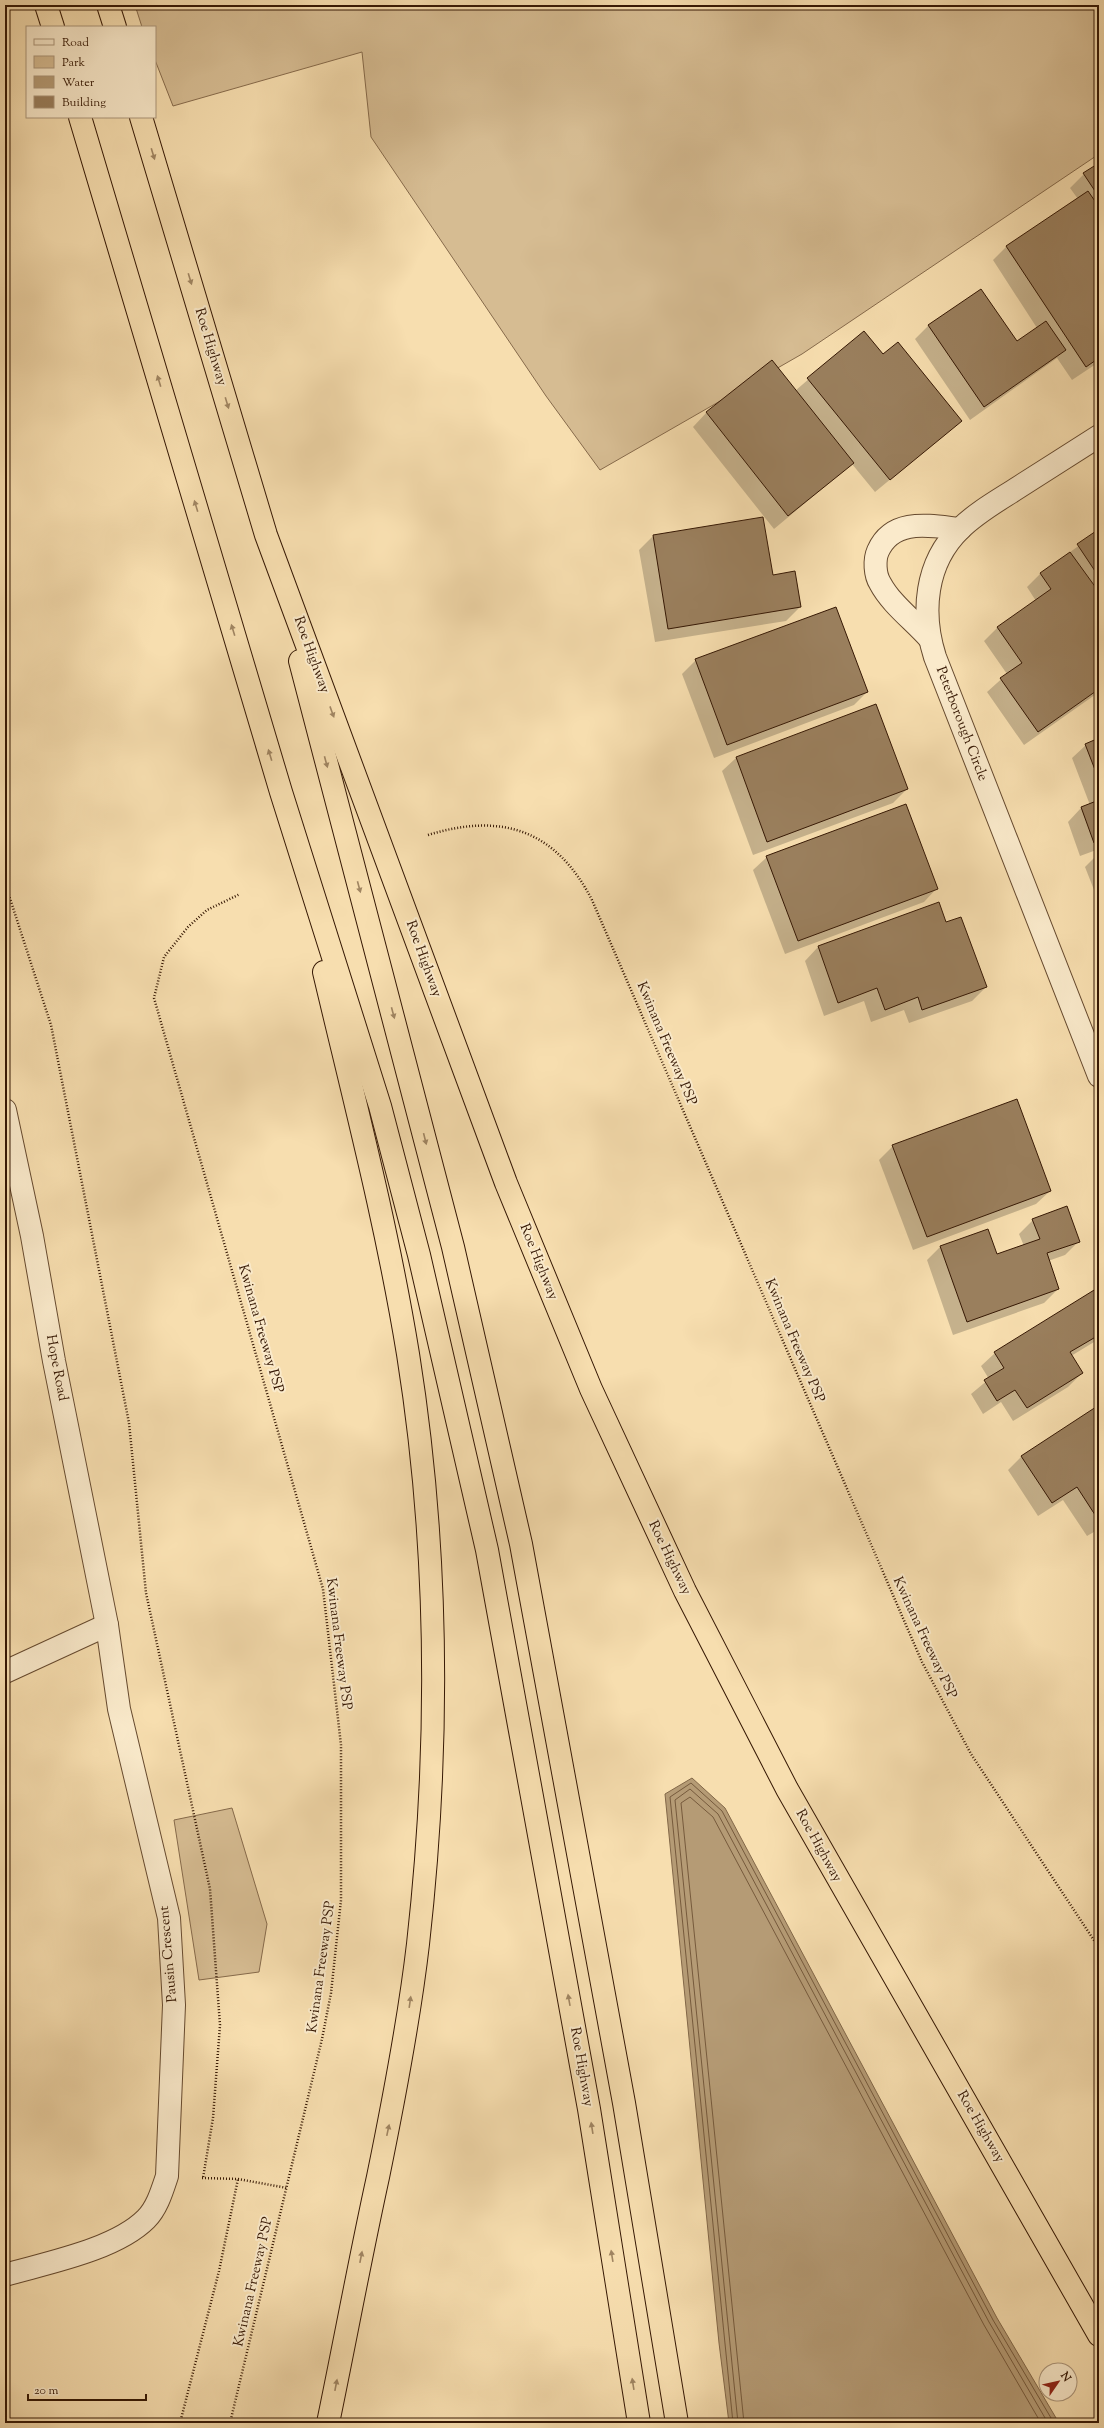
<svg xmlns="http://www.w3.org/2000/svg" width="1104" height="2428" viewBox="0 0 1104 2428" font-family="'Sorts Mill Goudy',serif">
<rect width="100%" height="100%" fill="#f7deaf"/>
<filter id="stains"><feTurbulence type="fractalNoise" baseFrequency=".005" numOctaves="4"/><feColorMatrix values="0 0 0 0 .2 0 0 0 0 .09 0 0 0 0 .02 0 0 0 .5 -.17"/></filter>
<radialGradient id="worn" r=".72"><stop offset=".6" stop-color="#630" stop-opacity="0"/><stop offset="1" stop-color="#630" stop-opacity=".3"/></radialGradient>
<g fill="#d6bc92" stroke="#866a4b">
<polygon points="135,5 1099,5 1099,154 802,354 600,470 546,396 371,137 362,52 173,106 155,60 155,27 142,27"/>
<polygon points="232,1808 267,1924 259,1972 199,1980 174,1820"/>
</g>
<polygon fill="#b59b75" stroke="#826748" points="692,1778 725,1808 997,2318 1059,2423 729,2423 719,2343 665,1794"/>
<g fill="#0003">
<polygon points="1099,164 1099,362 1072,380 1057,358 970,420 915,339 928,326 981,290 1016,342 1037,328 993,260 1006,247 1078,199 1070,188 1084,174"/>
<polygon points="863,332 882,356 961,421 875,492 852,464 774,529 693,427 706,413 772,361 795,391"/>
<polygon points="762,518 772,576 800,607 786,621 655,642 639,550 653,536"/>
<polygon points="1099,531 1099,692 1024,745 987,692 1007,674 984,641 997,628 1036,601 1027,587 1040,574"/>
<polygon points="696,660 867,692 854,705 714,758 682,674"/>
<polygon points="875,705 907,789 893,803 753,855 722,771 736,758"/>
<polygon points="1099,739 1099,849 1080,856 1068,822 1081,808 1090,805 1072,758 1086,745"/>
<polygon points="1099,853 1099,899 1098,900 1085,867"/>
<polygon points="767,857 937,888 924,902 785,954 753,870"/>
<polygon points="938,904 946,924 986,987 972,1001 909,1023 904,1010 871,1022 864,1001 824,1016 805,961 818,947"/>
<polygon points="893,1146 1050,1191 1036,1204 913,1250 879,1160"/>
<polygon points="1033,1220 1079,1241 1065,1255 1048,1261 1058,1289 1044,1303 953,1335 927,1260 940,1247 996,1256 1024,1246 1019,1234"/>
<polygon points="1099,1288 1099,1339 1071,1356 1082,1373 1068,1387 1013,1421 1001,1402 983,1414 971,1394 989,1379 981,1366 995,1353"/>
<polygon points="1099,1406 1099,1529 1087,1536 1063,1500 1038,1516 1008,1470 1022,1456"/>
<polygon points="1099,1547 1099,1555 1096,1550"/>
</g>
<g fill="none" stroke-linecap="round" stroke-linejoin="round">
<g stroke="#765a3c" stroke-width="1">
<polyline points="733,2423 670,1797 691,1783 722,1811 993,2320 1054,2423"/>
<polyline points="738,2423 675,1800 690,1789 718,1814 989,2322 1048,2423"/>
<polyline points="744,2423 681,1803 690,1797 713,1817 984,2325 1041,2423"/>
</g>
</g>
<g fill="#9a7f5d" stroke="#361804">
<polygon points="1099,163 1099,197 1083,173"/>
<polygon points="1088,191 1099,207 1099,358 1086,367 1006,246"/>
<polygon points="981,289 1017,341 1046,321 1066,350 984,407 928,325"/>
<polygon points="864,331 883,354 898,342 962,421 890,480 807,378"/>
<polygon points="772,360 854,463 788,516 706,412"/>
<polygon points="763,517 773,575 795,571 801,607 668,629 653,535"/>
<polygon points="1099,529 1099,577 1077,544"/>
<polygon points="1070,552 1099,592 1099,689 1038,732 1000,678 1022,663 997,627 1051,589 1040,573"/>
<polygon points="836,607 868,692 727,745 695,659"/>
<polygon points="876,704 908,789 767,842 736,757"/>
<polygon points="1099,738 1099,780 1085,744"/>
<polygon points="1099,800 1099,841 1094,843 1081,807"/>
<polygon points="906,804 938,889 798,941 766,856"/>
<polygon points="939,902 946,922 961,917 987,987 922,1010 918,997 885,1010 877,988 838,1003 818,946"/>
<polygon points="1017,1099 1051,1191 927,1237 892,1145"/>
<polygon points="1067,1206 1080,1242 1047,1253 1059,1289 967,1322 940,1246 988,1229 997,1254 1040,1239 1032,1219"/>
<polygon points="1099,1287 1099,1335 1070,1352 1083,1373 1027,1408 1015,1390 997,1401 984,1380 1004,1368 994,1352"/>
<polygon points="1099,1405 1099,1521 1077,1487 1052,1503 1021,1456"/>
</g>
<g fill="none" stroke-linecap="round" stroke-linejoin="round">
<g stroke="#664a2f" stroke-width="24">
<g id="minor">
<path d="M1099,436C1072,453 1046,470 1019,487C999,500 977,512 960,529C925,563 921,613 935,657L1099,1076"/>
<path d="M929,638C913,620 891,604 880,583C875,575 874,560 878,551C893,517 931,526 960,529"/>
<polyline points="5,1110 32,1236 54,1361 107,1625"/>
<path d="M5,1672L107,1625L119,1709L169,1918L174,2005L167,2176C162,2191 157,2208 146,2219C115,2250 46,2263 5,2275"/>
</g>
</g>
<g stroke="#361804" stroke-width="24">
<g id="highway">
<polyline points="46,5 53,27"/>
<polyline points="108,5 115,27"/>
<polyline points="80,117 281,792 380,1106 419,1255 487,1550 589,2109 639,2423"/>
<polyline points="141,117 266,535 506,1183 591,1389 685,1591 787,1789 1099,2335"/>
<polyline points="300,661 453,1247 521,1544 624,2103 677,2423"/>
<path d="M324,972C354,1099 387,1225 408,1354C439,1549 440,1748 418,1944C409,2022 394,2099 378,2177C360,2259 345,2341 328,2423"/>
</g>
</g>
<g stroke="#361804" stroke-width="2.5" stroke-dasharray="1 2" stroke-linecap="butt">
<path d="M428,835C502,812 556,830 592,900L922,1662L971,1754L1099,1948"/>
<polyline points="5,883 51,1025 129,1423 146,1593 210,1889 220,2025 213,2118 203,2178"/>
<polyline points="202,2178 238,2179 287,2188"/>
<polyline points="180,2423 219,2271 238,2179"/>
<polyline points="230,2423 322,2039 331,1993 341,1900 341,1745 323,1589 154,998 164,957 188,927 207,910 240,894"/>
</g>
<use href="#minor" stroke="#faeacb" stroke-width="22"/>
<use href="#highway" stroke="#f7deaf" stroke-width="22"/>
</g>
<defs><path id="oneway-solid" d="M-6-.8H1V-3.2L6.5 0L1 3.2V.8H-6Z"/></defs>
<g fill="#a08562">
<use href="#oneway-solid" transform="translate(153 154) rotate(73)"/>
<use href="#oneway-solid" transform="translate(190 279) rotate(73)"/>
<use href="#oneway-solid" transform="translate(159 381) rotate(-107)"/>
<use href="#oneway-solid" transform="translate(227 403) rotate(73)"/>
<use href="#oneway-solid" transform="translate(196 506) rotate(-107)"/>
<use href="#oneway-solid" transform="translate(233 630) rotate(-107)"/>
<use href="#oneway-solid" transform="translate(332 712) rotate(70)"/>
<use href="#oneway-solid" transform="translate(270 755) rotate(-107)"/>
<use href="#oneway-solid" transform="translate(326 762) rotate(75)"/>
<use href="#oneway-solid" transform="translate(359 887) rotate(75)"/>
<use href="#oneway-solid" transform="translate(393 1013) rotate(75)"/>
<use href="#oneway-solid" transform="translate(425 1139) rotate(76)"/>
<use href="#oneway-solid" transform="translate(569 2000) rotate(-100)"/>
<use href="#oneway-solid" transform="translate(410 2002) rotate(-82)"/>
<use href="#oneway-solid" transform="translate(592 2128) rotate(-99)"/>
<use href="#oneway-solid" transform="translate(388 2130) rotate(-78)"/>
<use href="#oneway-solid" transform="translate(612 2256) rotate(-99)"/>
<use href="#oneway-solid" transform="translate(361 2257) rotate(-79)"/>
<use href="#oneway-solid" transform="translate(633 2384) rotate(-99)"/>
<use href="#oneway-solid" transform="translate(336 2385) rotate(-79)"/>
</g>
<g text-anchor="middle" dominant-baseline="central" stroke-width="4" stroke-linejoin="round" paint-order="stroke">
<g font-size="14" fill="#361804" stroke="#faeacb">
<text transform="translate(210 347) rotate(73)">Roe Highway</text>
<text transform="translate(311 655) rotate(70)">Roe Highway</text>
<text transform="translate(961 724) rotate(69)">Peterborough Circle</text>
<text transform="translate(423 959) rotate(70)">Roe Highway</text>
<text transform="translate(666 1044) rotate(67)">Kwinana Freeway PSP</text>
<text transform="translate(538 1262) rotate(68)">Roe Highway</text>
<text transform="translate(260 1329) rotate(74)">Kwinana Freeway PSP</text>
<text transform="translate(794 1341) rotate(67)">Kwinana Freeway PSP</text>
<text transform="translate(56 1368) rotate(79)">Hope Road</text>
<text transform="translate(669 1558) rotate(64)">Roe Highway</text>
<text transform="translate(924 1638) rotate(65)">Kwinana Freeway PSP</text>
<text transform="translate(338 1644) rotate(83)">Kwinana Freeway PSP</text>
<text transform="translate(818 1846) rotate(61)">Roe Highway</text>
<text transform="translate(169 1954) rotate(-95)">Pausin Crescent</text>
<text transform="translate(322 1967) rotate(-82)">Kwinana Freeway PSP</text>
<text transform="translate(581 2067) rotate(80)">Roe Highway</text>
<text transform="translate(980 2127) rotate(60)">Roe Highway</text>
<text transform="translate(254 2282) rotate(-77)">Kwinana Freeway PSP</text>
</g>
</g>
<rect width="1104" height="2428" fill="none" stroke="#f7deaf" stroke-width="20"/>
<rect x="6" y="6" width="1092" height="2416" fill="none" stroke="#361804" stroke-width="2"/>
<rect x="10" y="10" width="1084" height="2408" fill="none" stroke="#361804"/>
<rect x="26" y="26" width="130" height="92" fill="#faeacb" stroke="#ac967b"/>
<rect x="34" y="39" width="20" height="6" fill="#faeacb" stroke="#ac967b"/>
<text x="62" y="46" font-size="12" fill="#361804">Road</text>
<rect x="34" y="56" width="20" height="12" fill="#d6bc92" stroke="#ac967b"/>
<text x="62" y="66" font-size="12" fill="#361804">Park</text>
<rect x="34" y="76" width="20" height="12" fill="#b59b75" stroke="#ac967b"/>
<text x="62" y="86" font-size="12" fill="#361804">Water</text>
<rect x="34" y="96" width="20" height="12" fill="#9a7f5d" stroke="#ac967b"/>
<text x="62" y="106" font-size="12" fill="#361804">Building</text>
<g transform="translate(1058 2382) rotate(56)"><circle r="19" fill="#faeacb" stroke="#ac967b"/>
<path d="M0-3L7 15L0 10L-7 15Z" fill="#8f2418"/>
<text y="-6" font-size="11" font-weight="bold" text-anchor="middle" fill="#361804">N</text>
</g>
<path d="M28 2394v6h118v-6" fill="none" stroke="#361804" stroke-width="2"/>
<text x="34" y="2394" font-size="12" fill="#361804" stroke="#faeacb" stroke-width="3" paint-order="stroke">20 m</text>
<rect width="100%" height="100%" filter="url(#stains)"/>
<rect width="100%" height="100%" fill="url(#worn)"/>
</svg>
